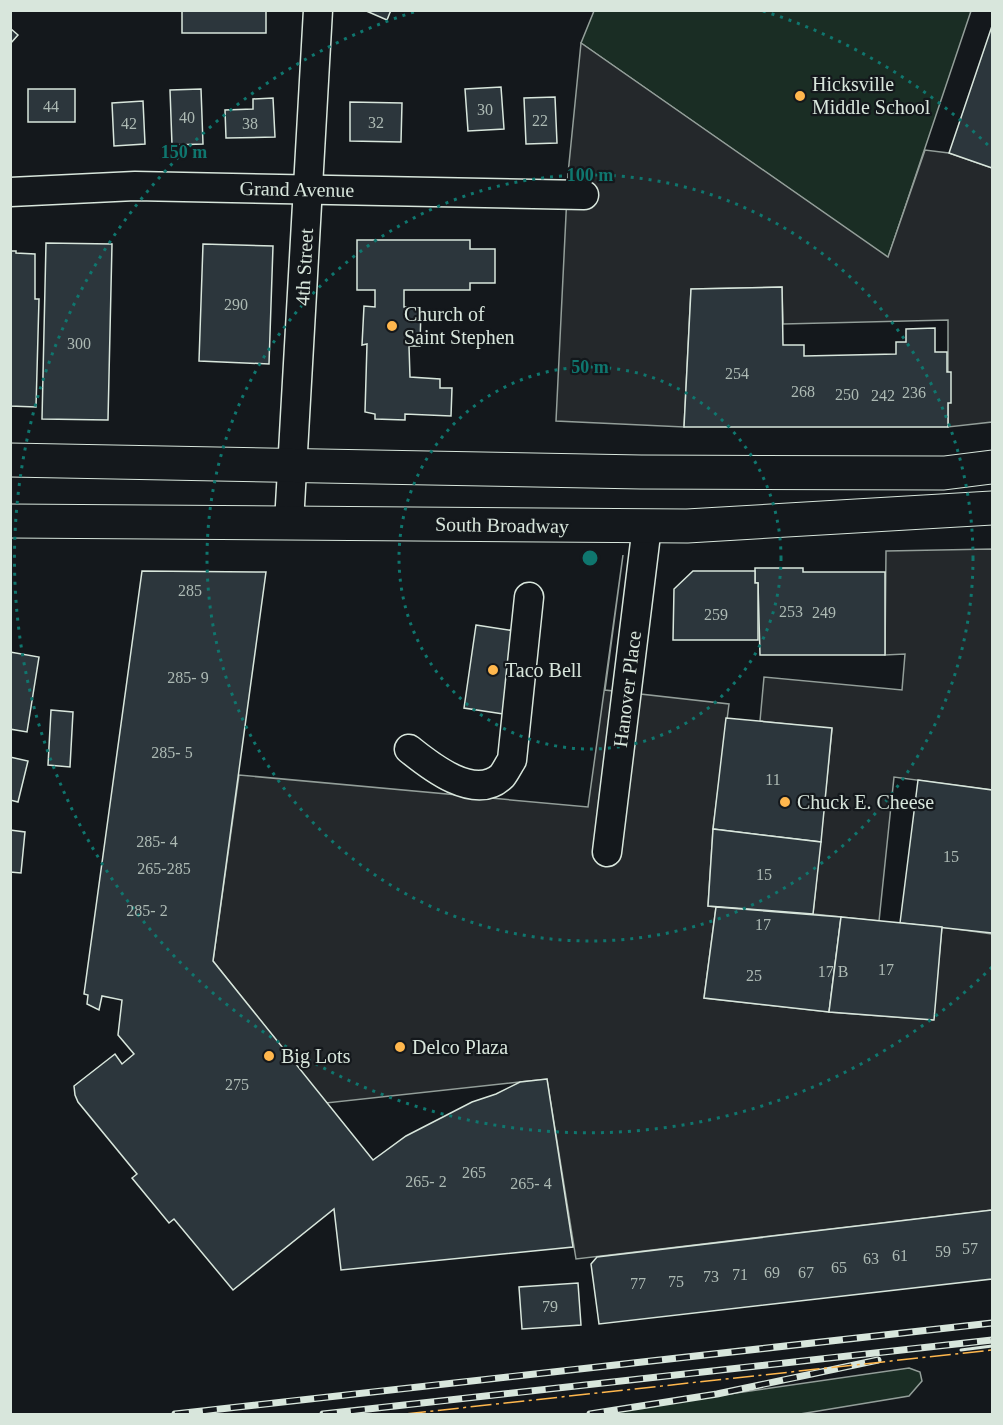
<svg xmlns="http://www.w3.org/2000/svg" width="1003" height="1425" viewBox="0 0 1003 1425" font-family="Georgia,serif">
<rect width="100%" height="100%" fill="#14181c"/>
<g fill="#1a2d24" stroke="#939e99" stroke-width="1.5">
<polygon points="594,11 971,11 888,258 581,43"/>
<polygon points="909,1368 920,1372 922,1381 909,1396 800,1414 591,1414"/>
</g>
<g fill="#24282b" stroke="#939e99" stroke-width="1.5">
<polygon points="581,43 888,257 925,150 949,153 992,168 992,422 948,427 948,320 783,324 782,287 691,289 684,427 556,421 568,174"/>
<polygon points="992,549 992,790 894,777 879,921 813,914 832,729 760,721 764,677 902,690 905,654 885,655 886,551"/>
<polygon points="623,555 605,690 729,704 713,829 708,906 716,907 704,998 829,1012 933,1020 942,927 992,934 992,1210 576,1259 547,1079 326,1103 213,961 239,775 588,807"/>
</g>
<g fill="#2c363c" stroke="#d8e6dc" stroke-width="1.5">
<rect x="182" y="10" width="84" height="23"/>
<polygon points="364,10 391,10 387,20"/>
<polygon points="992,26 992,168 949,153"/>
<polygon points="10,28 18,35 10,44"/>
<polygon points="501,87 504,129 468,131 465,89"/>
<rect x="28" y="89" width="47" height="33"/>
<polygon points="201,89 203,144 172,145 170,90"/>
<polygon points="555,97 557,143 526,144 524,98"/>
<polygon points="273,98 275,137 226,138 225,110 253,109 253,99"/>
<polygon points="143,101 145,144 114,146 112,103"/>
<polygon points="350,102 402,103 401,142 350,141"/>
<polygon points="357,240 470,240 470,249 495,249 495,283 470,283 470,290 404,290 404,307 421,307 420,346 409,346 410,377 440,379 440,388 452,388 451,416 405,414 405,420 375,419 375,414 365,412 367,344 362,345 364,306 375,307 375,290 357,290"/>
<polygon points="46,243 112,244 108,420 42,419"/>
<polygon points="203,244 273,246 269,364 199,361"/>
<polygon points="10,251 16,251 16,253 35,254 35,299 39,299 36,407 10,406"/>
<polygon points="782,287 783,345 804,345 804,356 896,354 896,342 906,342 906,329 935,328 935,352 947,352 947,372 951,372 951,403 948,403 948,427 684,427 691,289"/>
<polygon points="755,568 803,568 803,572 885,572 885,655 760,655 758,583 755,583"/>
<polygon points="142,571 266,572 213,961 373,1160 406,1136 472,1102 496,1094 520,1082 547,1079 573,1247 341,1270 334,1209 233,1290 174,1219 169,1223 132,1178 137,1174 78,1102 75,1095 74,1086 115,1054 122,1064 134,1054 118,1035 122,1000 102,996 99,1010 87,1004 88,995 84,994"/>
<polygon points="693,571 755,571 755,583 758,583 758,640 673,640 674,589"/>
<polygon points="476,625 522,632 510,715 464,708"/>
<polygon points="10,652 39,657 27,732 10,729"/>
<polygon points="51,710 73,712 70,767 48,765"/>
<polygon points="726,718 832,728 821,842 713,829"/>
<polygon points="10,757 28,761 18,802 10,800"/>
<polygon points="918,780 992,790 992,933 900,923"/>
<polygon points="713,829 821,842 813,914 708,906"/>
<polygon points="10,830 25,832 21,873 10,872"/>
<polygon points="716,907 841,917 829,1012 704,998"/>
<polygon points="841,917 942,927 934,1020 829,1012"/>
<polygon points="992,1210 992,1279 599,1324 591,1264 597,1257"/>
<polygon points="578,1283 581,1325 522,1329 519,1287"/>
</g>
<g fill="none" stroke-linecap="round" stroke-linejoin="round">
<g stroke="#d8e6dc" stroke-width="31">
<g id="minor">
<polyline points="10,192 135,186 584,195"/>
<polyline points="289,523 318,10"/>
<path d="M409,749C430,766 475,802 502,776C506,771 509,764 512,760L529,597"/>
<polyline points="607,852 647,526"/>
</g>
</g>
<g stroke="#d8e6dc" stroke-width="35">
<g id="major">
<polyline points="10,460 641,472 944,473 992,467"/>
<polyline points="10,521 687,526 992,508"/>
</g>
</g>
<use href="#minor" stroke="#14181c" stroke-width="28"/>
<use href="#major" stroke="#14181c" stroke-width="33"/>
<g stroke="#d8e6dc" stroke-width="7">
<g id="rail">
<polyline points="175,1414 992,1323"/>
<polyline points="323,1414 992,1340"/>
<polyline points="590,1414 717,1394 878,1360"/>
</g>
</g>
<use href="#rail" stroke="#14181c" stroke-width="4.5" stroke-dasharray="14" stroke-linecap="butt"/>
<polyline stroke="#d8e6dc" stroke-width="3" points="961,1350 992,1346"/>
<polyline stroke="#ffb74d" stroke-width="1.5" stroke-dasharray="21 4.5 3 4.5" stroke-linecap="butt" points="405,1414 992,1350"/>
</g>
<g fill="none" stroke="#0f766e" stroke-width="3" stroke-dasharray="3 6">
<circle cx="590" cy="558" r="191"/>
<circle cx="590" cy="558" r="383"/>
<path d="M992 967A574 574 0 1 1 417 11M763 11A574 574 0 0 1 992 149"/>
</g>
<g fill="#ffb74d" stroke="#14181c" stroke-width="2">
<circle cx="800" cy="96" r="6"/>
<circle cx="392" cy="326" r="6"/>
<circle cx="493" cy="670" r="6"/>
<circle cx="785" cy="802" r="6"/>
<circle cx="400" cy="1047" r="6"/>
<circle cx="269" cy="1056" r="6"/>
</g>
<g text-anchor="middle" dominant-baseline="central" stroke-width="4.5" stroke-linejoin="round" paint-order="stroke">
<g font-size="16" fill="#adbab4">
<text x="51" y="106">44</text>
<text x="485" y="109">30</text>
<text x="187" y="117">40</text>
<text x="540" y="120">22</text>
<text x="376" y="122">32</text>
<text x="129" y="123">42</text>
<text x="250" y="123">38</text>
<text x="236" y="304">290</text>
<text x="79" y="343">300</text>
<text x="737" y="373">254</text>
<text x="803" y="391">268</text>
<text x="914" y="392">236</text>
<text x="847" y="394">250</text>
<text x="883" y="395">242</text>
<text x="190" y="590">285</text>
<text x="791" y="611">253</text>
<text x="824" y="612">249</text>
<text x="716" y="614">259</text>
<text x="188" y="677">285- 9</text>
<text x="172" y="752">285- 5</text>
<text x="773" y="779">11</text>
<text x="157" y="841">285- 4</text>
<text x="951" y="856">15</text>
<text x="164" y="868">265-285</text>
<text x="764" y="874">15</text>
<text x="147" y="910">285- 2</text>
<text x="763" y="924">17</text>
<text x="886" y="969">17</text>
<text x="833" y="971">17 B</text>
<text x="754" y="975">25</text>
<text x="237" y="1084">275</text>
<text x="474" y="1172">265</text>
<text x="426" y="1181">265- 2</text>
<text x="531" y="1183">265- 4</text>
<text x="970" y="1248">57</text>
<text x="943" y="1251">59</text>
<text x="900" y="1255">61</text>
<text x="871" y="1258">63</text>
<text x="839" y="1267">65</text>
<text x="772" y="1272">69</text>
<text x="806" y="1272">67</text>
<text x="740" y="1274">71</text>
<text x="711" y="1276">73</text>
<text x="676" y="1281">75</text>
<text x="638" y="1283">77</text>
<text x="550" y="1306">79</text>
</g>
<g font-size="20" fill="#d8e6dc" stroke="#14181c" text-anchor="start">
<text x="812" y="84">Hicksville<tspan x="812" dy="23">Middle School</tspan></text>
<text x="404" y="314">Church of<tspan x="404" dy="23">Saint Stephen</tspan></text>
<text x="505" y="670">Taco Bell</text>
<text x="797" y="802">Chuck E. Cheese</text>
<text x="412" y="1047">Delco Plaza</text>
<text x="281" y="1056">Big Lots</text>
</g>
<g font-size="20" fill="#d8e6dc" stroke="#14181c">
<text transform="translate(297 189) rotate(1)">Grand Avenue</text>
<text transform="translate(304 267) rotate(-87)">4th Street</text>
<text transform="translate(502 525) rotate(1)">South Broadway</text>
<text transform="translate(627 689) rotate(-83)">Hanover Place</text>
</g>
</g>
<circle cx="590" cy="558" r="9" fill="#0f766e" stroke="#14181c" stroke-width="3"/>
<g font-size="18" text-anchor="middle" font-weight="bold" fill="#0f766e" stroke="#14181c" stroke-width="4.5" stroke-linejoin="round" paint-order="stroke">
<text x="184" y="158">150 m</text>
<text x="590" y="181">100 m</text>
<text x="590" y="373">50 m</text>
</g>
<rect width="1003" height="1425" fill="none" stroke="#d8e6dc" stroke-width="24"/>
</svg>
